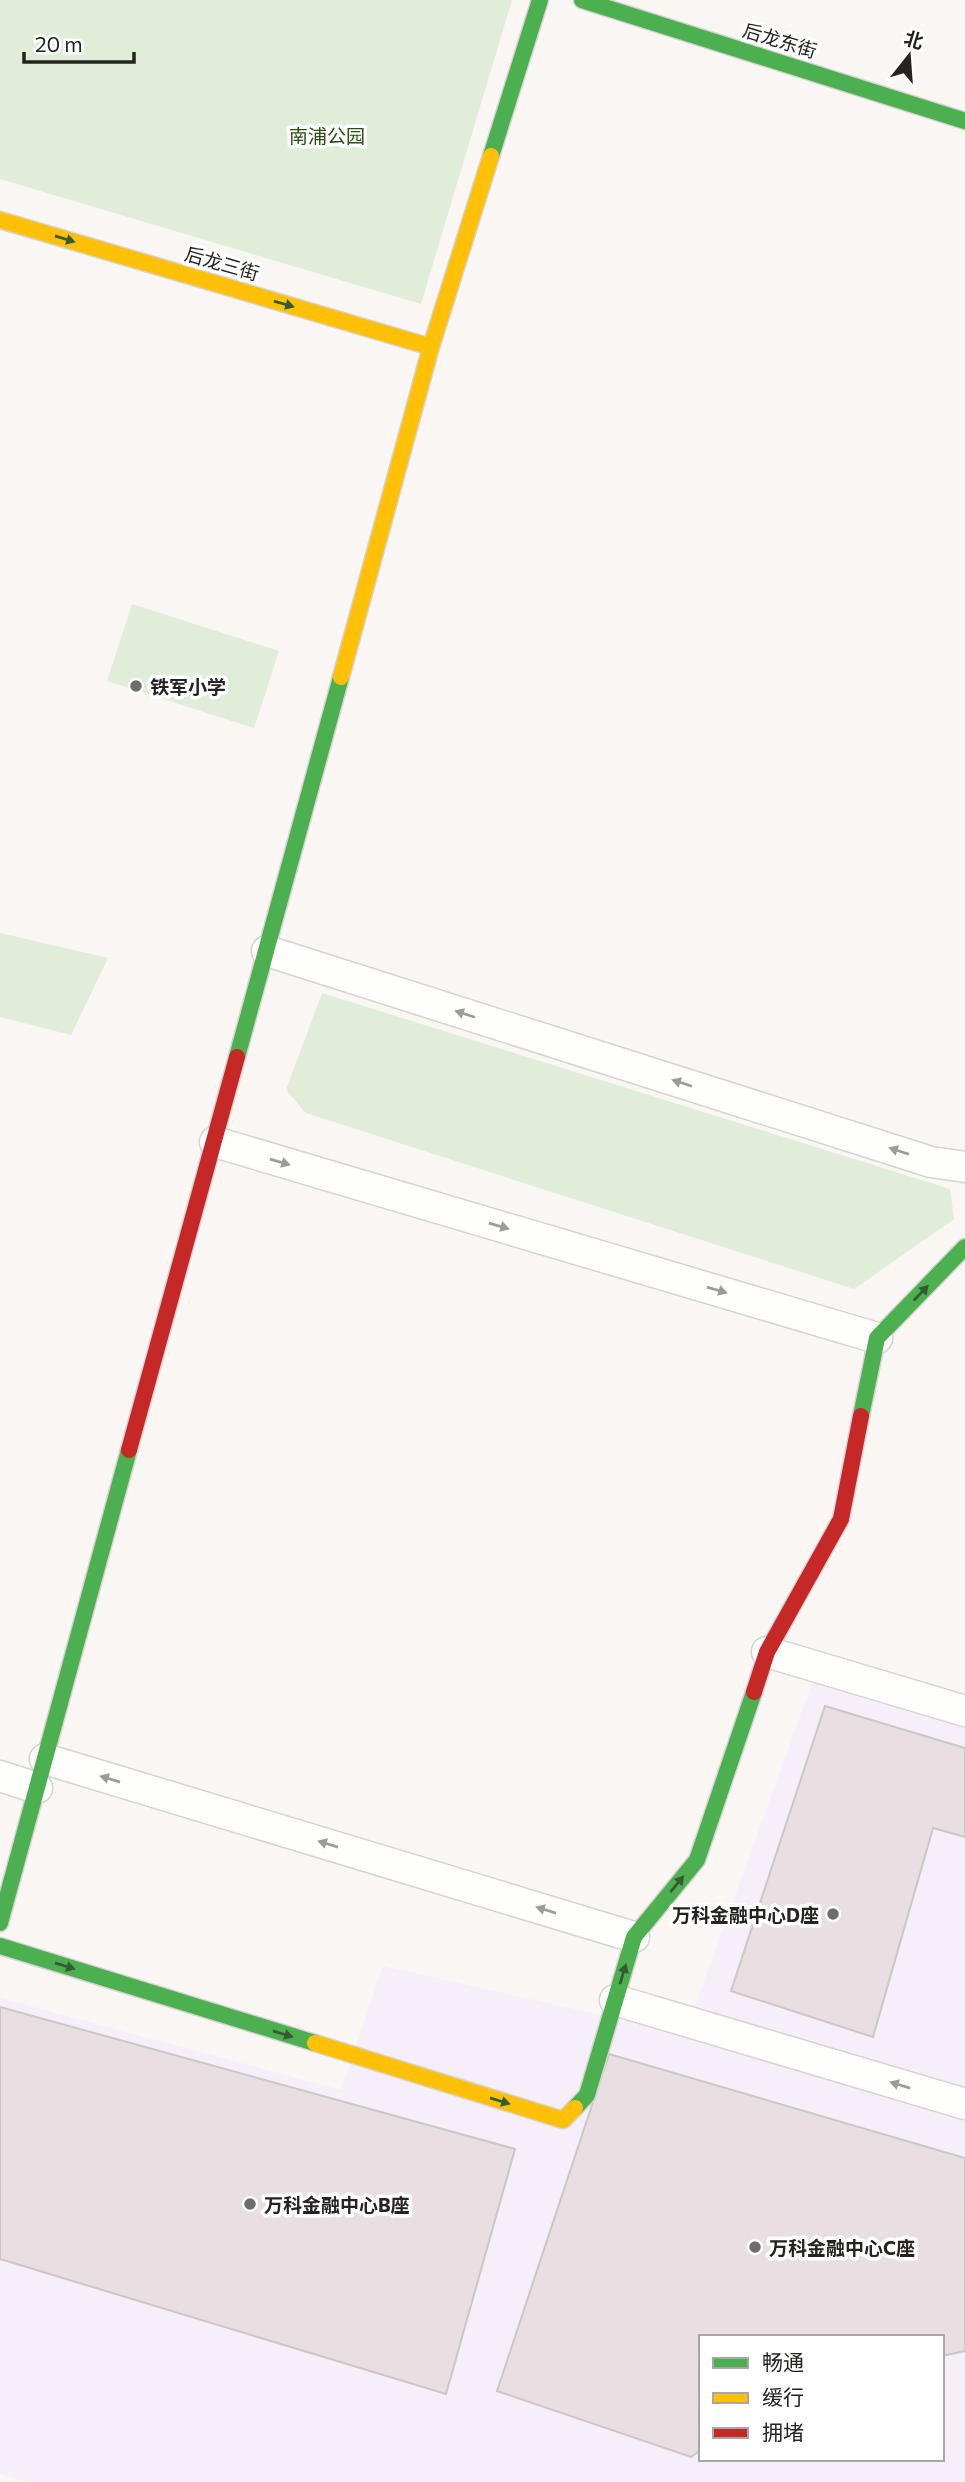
<svg xmlns="http://www.w3.org/2000/svg" width="965" height="2482" viewBox="0 0 965 2482" font-family="Commissioner,'Noto Sans SC',sans-serif">
<rect width="100%" height="100%" fill="#f9f6f3"/>
<path fill="#f6eef8" fill-rule="evenodd" d="M814,1678L965,1726V2482H28L0,2474V1998L341,2090L383,1966L685,2034ZM701,2337H942V2459H701Z"/>
<g fill="#e0edd8">
<polygon points="0,0 512,0 421,304 0,179"/>
<polygon points="132,604 279,651 254,728 107,681"/>
<polygon points="0,933 108,958 71,1035 0,1017"/>
<polygon points="322,993 950,1189 954,1219 854,1289 306,1113 286,1090"/>
</g>
<g fill="#e9dfe2" stroke="#cac7c6" stroke-width="2">
<polygon points="825,1706 965,1748 965,1837 933,1828 873,2037 731,1991"/>
<polygon points="0,2007 515,2149 446,2394 0,2259"/>
<polygon points="609,2054 965,2158 965,2351 942,2356 942,2337 701,2337 701,2450 691,2457 497,2391"/>
</g>
<g fill="none" stroke-linecap="round" stroke-linejoin="round">
<g stroke="#d6d3d1" stroke-width="33">
<g id="street">
<polyline points="267,951 931,1162 965,1167"/>
<polyline points="215,1142 877,1338"/>
<polyline points="767,1652 965,1711"/>
<polyline points="45,1759 634,1937"/>
<polyline points="0,1776 37,1788"/>
<polyline points="615,2000 965,2104"/>
</g>
</g>
<g stroke="#d6d3d1" stroke-width="19">
<g id="fast">
<polyline points="582,0 965,121"/>
<polyline points="491,156 540,0"/>
<polyline points="237,1057 341,677"/>
<polyline points="861,1416 877,1338 965,1247"/>
<polyline points="0,1923 129,1450"/>
<polyline points="0,1946 315,2043"/>
<polyline points="575,2108 587,2095 634,1937 697,1860 754,1692"/>
</g>
</g>
<g stroke="#d6d3d1" stroke-width="19">
<g id="slow">
<polyline points="0,220 431,347"/>
<polyline points="341,677 431,347 491,156"/>
<polyline points="315,2043 563,2120 575,2108"/>
</g>
</g>
<g stroke="#d6d3d1" stroke-width="19">
<g id="jam">
<polyline points="129,1450 237,1057"/>
<polyline points="754,1692 767,1652 841,1519 861,1416"/>
</g>
</g>
<use href="#street" stroke="#fefefd" stroke-width="30"/>
<use href="#fast" stroke="#4caf50" stroke-width="16"/>
<use href="#slow" stroke="#ffc107" stroke-width="16"/>
<use href="#jam" stroke="#c62828" stroke-width="16"/>
</g>
<defs><path id="oneway-solid" d="M-6-.8H1V-3.2L6.5 0L1 3.2V.8H-6Z" transform="scale(1.75)"/></defs>
<g fill="#355b33">
<use href="#oneway-solid" transform="translate(65 239) rotate(17)"/>
<use href="#oneway-solid" transform="translate(284 304) rotate(16)"/>
<use href="#oneway-solid" transform="translate(921 1293) rotate(-46)"/>
<use href="#oneway-solid" transform="translate(677 1884) rotate(-51)"/>
<use href="#oneway-solid" transform="translate(65 1966) rotate(17)"/>
<use href="#oneway-solid" transform="translate(623 1974) rotate(-73)"/>
<use href="#oneway-solid" transform="translate(283 2034) rotate(17)"/>
<use href="#oneway-solid" transform="translate(500 2101) rotate(17)"/>
</g>
<g fill="#9c9b9a">
<use href="#oneway-solid" transform="translate(465 1014) rotate(-162)"/>
<use href="#oneway-solid" transform="translate(682 1083) rotate(-162)"/>
<use href="#oneway-solid" transform="translate(899 1151) rotate(-162)"/>
<use href="#oneway-solid" transform="translate(280 1162) rotate(16)"/>
<use href="#oneway-solid" transform="translate(499 1226) rotate(16)"/>
<use href="#oneway-solid" transform="translate(717 1290) rotate(16)"/>
<use href="#oneway-solid" transform="translate(110 1779) rotate(-163)"/>
<use href="#oneway-solid" transform="translate(328 1844) rotate(-163)"/>
<use href="#oneway-solid" transform="translate(546 1910) rotate(-163)"/>
<use href="#oneway-solid" transform="translate(900 2085) rotate(-163)"/>
</g>
<g fill="#6f6d6a" stroke="#fff" stroke-width="2.5">
<circle cx="136" cy="686" r="7"/>
<circle cx="833" cy="1914" r="7"/>
<circle cx="250" cy="2204" r="7"/>
<circle cx="755" cy="2247" r="7"/>
</g>
<g text-anchor="middle" dominant-baseline="central" stroke-width="7" stroke-linejoin="round" paint-order="stroke">
<g font-size="19" fill="#252320" stroke="#fff">
<text transform="translate(780 40) rotate(17)">后龙东街</text>
<text transform="translate(222 263) rotate(16)">后龙三街</text>
</g>
<g font-size="19" fill="#294d13" stroke="#fff">
<text x="327" y="135">南浦公园</text>
</g>
<g font-size="19" font-weight="bold" fill="#252320" stroke="#fff" text-anchor="start">
<text x="150" y="686">铁军小学</text>
<text x="819" y="1914" text-anchor="end">万科金融中心D座</text>
<text x="264" y="2204">万科金融中心B座</text>
<text x="769" y="2247">万科金融中心C座</text>
</g>
</g>
<rect x="699" y="2335" width="245" height="126" fill="#ffffff" stroke="#a8a7a6" stroke-width="2"/>
<rect x="713" y="2358" width="35" height="10" fill="#4caf50" stroke="#a8a7a6" stroke-width="2"/>
<text x="762" y="2370" font-size="21" fill="#252320">畅通</text>
<rect x="713" y="2393" width="35" height="10" fill="#ffc107" stroke="#a8a7a6" stroke-width="2"/>
<text x="762" y="2405" font-size="21" fill="#252320">缓行</text>
<rect x="713" y="2428" width="35" height="10" fill="#c62828" stroke="#a8a7a6" stroke-width="2"/>
<text x="762" y="2440" font-size="21" fill="#252320">拥堵</text>
<g transform="translate(909 56) rotate(17)" stroke="#ffffff" stroke-width="5" paint-order="stroke">
<path d="M0-5L12 26L0 18L-12 26Z" fill="#252320"/>
<text y="-10" font-size="19" font-weight="bold" text-anchor="middle" fill="#252320">北</text>
</g>
<path d="M24 52v10h110v-10" fill="none" stroke="#252320" stroke-width="3.5"/>
<text x="35" y="52" font-size="21" fill="#252320" stroke="#ffffff" stroke-width="5" paint-order="stroke">20 m</text>
</svg>
